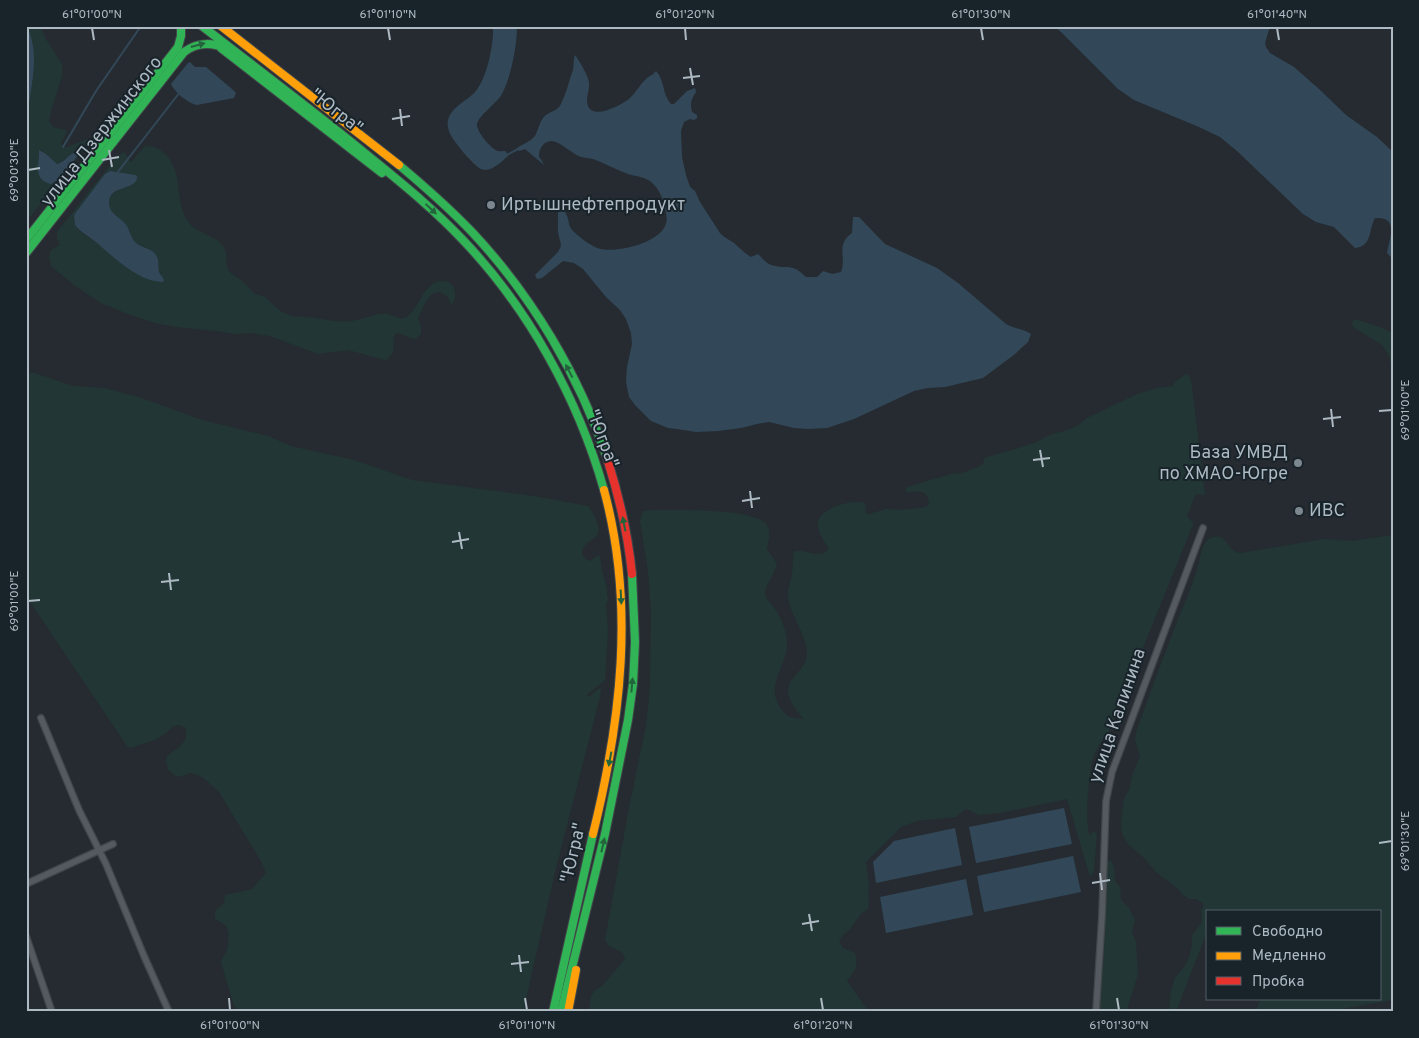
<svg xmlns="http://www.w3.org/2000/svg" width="1419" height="1038" viewBox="0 0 1419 1038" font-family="Overpass,sans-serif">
<rect width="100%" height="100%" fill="#252b30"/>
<g fill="#223635" fill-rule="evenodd">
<path d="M27,26H40L46,39L62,64V76L51,111L49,121L53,127L66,130L67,132L61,143L64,147H67L87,139H89L90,142L26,222C26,214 28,184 26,179V105L29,104C33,77 39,52 27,26ZM41,150L46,154L56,164L61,163L66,157L51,184L40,161L39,152Z"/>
<path d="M147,146C154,146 159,149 164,153C185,171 173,202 189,223C198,234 215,235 223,246C229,254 224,263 229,271C233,276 240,278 244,283C248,286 251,291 255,294C258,296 262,295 265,297C267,298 269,301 270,302C276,308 285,315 293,316C296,317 300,316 304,317C322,318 339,324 357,320C367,318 376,313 386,314C392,314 399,320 404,318C418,314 423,279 444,281C456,282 458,297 452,304H451C449,299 448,297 444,294C430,285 424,308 418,318L421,326V334L415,339C409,338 405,335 398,333L394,335L393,353L386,360L377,358L348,350L318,354L270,336L251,333L236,334L216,331L176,327L155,323L128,314L101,303L74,285L51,266L49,257L51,250L60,245L57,238V232L118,155L124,152C128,155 127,159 131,162L144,147ZM110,171L124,174H130L134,184C123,188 100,194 111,212C114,217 122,220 126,225C130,230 130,237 135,242C140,247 148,247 153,252C159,257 157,266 160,273C161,276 163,278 164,280L163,282C134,278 117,260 96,242C88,235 76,232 74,221Z"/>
<polygon points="1355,319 1380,327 1393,333 1393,378 1389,355 1382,345 1353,327 1352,322"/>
<path d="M26,373H35L73,386L104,388L139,397L202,420L268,436L291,446L354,460L412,480L534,496L588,506C593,512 602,528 597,535C591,543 585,540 582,553L585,559L590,561L598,555L600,557L602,570L606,585L608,600L606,604L608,631L605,680L587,695L589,697L598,689L601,688L600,697L556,868L523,1012H242L234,1006L221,962C222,957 225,955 227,950C228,944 231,930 225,925C222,922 218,922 215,918V911L224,903L225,895L252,889L266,873L262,863L219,792L202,777L194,774L190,773L179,777L176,776L168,770L166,760L167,756C177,748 191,742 185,727L179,725L174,726L166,733L155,740L130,748L127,746L26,596Z"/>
<path d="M1186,374L1189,375L1191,379L1205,495L1196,494L1187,516L1193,523V525L1109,731C1102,740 1097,747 1093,758C1089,769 1084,826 1090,835L1094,831L1097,834L1094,871L1090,877L1067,799L1000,813L979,815L966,809L956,817L917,821L901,827L866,862L869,886L868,895L869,906L867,910L861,914L850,929L842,936L839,941L843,948L855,953C859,967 855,970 847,981L869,1012H589L591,996L594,991L602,986L625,959L623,953L609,946L605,940L628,813L646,725L650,688L651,610L648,571L640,521L643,511L653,510C674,510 754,508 766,524C772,532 768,540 767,549L777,564C775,573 766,585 765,592C765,599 771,603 775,609C782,619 787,632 787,645C787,665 767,683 778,704C780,708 784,713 788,716C792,718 799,718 803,719C800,714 795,709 792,703C778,679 805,675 807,655C808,636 789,615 788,596C787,590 791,581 792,574C793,566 793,558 794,551C806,549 819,560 829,549C824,541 817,532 818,523C819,508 852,499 865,503L866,506L865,512L869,514L886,509L902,510L926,507L929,504C927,488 919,492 907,492L905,490L907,487L951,474L962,473L980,466L983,464L984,459L987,457L1019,448L1034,443L1050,435L1067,430L1077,426L1087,418L1137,394L1157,388L1173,386L1175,382Z"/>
<path d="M1393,535V1000L1324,1012H1256L1259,1002L1262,999H1380V912H1226C1220,910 1214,912 1208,912V928L1205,937L1176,1012H1169C1170,1003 1170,992 1173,983C1174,978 1178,974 1182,970C1189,961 1193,947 1192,935L1201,924L1202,918L1201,911L1204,904L1196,899H1189L1183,895L1177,888L1156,872L1144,858L1129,845L1122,834L1121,823L1124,798L1130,788L1132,775L1140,756L1135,740L1136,732C1149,697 1161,662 1175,627C1182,609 1191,589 1197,570C1201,559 1200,541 1213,537C1227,533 1228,552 1240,553L1324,539L1352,541Z"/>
<polygon points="1108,860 1111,861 1114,866 1115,881 1120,887 1121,900 1129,908 1135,920 1132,932 1136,942 1138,974 1126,1012 1100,1012 1099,1005 1104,951 1107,863"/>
</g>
<g fill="#324859">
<path d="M27,26C39,52 33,77 29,104L26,105Z"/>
<path d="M493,26H517C517,46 511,77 502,94C497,103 478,116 477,124C476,131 491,149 498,151C500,152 502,151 505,151L508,154V156C501,162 491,173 481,169C474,166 451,139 449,131C448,128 447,123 448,120C452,106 466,102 475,92C487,79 494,44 493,26Z"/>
<path d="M1054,26H1270L1265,43L1266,47L1270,53L1294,67L1319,89L1346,115L1377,137L1393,152V259L1387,253C1389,239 1400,216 1375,218C1368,230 1373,246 1355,248L1334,227L1316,222L1303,214L1237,151L1220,137L1199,127L1134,100L1118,89L1062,33Z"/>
<path d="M575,55C579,60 589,77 589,83C590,90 585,99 588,106C594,120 621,105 629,99C636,93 640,84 647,78C651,75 653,75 656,71C665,80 662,95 671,104H674L687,91L695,88L696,92C691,99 690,104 692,112L697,115V118L694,120L690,119L684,122L681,131L682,157L686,175L690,187L695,191L700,202L720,233C724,238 729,239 734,243C740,248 744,253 751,257L758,254C762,258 766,263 771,265C788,270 791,262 806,277H817L823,271L832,274L841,272C847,258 835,245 852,233L853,217H859L885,244L937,268L958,283L1006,324C1015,329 1024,329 1031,334L1028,342L1015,354L983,378L945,387L928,388L914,391L854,419L827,428L808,429L794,428L769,422L757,424L741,428L718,431L696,432L677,429L668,428L651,421L635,405L629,397L626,382L627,367L632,344L631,333L626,319L620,310L606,297L583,269L574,263L563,261L542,278L537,279L535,275L558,252L561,246C561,241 558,236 558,230C558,226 558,201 559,198C561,204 564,209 567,216C569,220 568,225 572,230C578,236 588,244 597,248C614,254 657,244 665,226C667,223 667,217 666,214C665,202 660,189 650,181C644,177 635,176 628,174C616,170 605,163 593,159C589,158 585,158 581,157C572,154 560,141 551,141C542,142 539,149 539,157L542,161L544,165L525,149L519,151L516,149C522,144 529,143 535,136C539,129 539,121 546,115C551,111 558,111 561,104C566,94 569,81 573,70C574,65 573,60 575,55Z"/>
<path d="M190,62L195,67H206L232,89L236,93L234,98L197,105C188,103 175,93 171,84L188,63Z"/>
<path d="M39,150L46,154L57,164C64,163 68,154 77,152L78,154C73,163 61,181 51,184C32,179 40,165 39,150Z"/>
<path d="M110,171L135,175L137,176C138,191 110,184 109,202C109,215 121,217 127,226C130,232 131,238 136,243C142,248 152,248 156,255C160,261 157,268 160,274C162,276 163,278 164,280L163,282C139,282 113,257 96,242C89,236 81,233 75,225L74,215L105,174Z"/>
<polygon points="1064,808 1072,844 976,863 969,827"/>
<polygon points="955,828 962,865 876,883 873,862 894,841"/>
<polygon points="1073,856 1081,892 984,912 977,876"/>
<polygon points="966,879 973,915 886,933 880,897"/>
</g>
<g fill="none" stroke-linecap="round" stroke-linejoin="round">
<g stroke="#324859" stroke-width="2">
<polyline points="63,147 96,91 141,26"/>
<polyline points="507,155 518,149"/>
<polyline points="117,173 180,92"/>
</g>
<g stroke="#42474b" stroke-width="8">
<g id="street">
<polyline points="41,718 79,810 106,864 144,956 169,1012"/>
<polyline points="26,884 113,844"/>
<polyline points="26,936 52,1012"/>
<polyline points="1096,1012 1102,916 1106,801 1112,772 1203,528"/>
</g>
</g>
<g stroke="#42474b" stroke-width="10">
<g id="fast">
<path d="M202,26C255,67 308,107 360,149C395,178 431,206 462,239C528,308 578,398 604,490"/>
<polyline points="221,48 382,173"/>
<path d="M399,165C424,186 449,208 472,232C532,296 579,375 607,458"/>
<polyline points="26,240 178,47 181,36 181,26"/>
<path d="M26,253L184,52C199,41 213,43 229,49"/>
<polyline points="553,1012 593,834"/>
<polyline points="561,1012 605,834 628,720 633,684 635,642 632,574"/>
</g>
</g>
<g stroke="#42474b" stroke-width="10">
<g id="slow">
<polyline points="221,26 399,165"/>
<path d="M593,834C621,721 635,604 604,490"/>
<polyline points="568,1012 576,970"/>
</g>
</g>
<g stroke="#42474b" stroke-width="10">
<path id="jam" d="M607,458C619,496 628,534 632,574"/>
</g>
<use href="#street" stroke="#545a5f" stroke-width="5.5"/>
<use href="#fast" stroke="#30b455" stroke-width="8"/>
<use href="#slow" stroke="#ff9f0a" stroke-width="8"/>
<use href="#jam" stroke="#e5322d" stroke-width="8"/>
</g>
<defs><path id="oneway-solid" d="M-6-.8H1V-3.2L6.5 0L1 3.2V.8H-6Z" transform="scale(1.25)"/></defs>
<g fill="#23643d">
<use href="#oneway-solid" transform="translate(198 45) rotate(-15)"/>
<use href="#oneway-solid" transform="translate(431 209) rotate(43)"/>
<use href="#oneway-solid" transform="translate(569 371) rotate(-118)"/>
<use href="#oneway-solid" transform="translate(624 524) rotate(-101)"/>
<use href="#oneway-solid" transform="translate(621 597) rotate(87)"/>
<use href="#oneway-solid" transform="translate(632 685) rotate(-85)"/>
<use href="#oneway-solid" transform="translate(610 759) rotate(101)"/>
<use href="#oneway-solid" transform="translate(603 845) rotate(-77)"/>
</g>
<path fill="none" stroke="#adb9c3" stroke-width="2" d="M92,28L94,40M388,28L390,40M685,28L686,40M981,28L983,40M1277,28L1279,40M690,68L693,85M683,78L700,76M400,109L402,126M392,119L410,116M109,150L112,167M102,160L119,157M28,170L40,168M1331,409L1333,427M1379,411L1392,410M1323,419L1341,417M1040,450L1043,467M1033,460L1050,458M750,491L752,508M742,501L760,498M459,532L462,549M452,542L469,539M169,573L171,590M161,582L179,580M28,601L40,600M1379,843L1392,841M1100,873L1102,890M1092,883L1110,880M809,914L812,931M802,924L819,921M519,955L521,972M511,964L529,962M229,998L230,1010M525,998L527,1010M821,998L823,1010M1117,998L1119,1010"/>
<g fill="#7d8790" stroke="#18232a" stroke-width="2">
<circle cx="491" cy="205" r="5"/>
<circle cx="1298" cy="463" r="5"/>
<circle cx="1299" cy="511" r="5"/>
</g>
<g text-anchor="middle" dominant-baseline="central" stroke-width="4" stroke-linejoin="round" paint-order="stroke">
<g font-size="18" fill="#adb9c3" stroke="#18232a">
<text transform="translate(336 112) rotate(38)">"Югра"</text>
<text transform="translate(102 132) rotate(-52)">улица Дзержинского</text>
<text transform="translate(602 439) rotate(69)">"Югра"</text>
<text transform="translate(1118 716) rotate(-71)">улица Калинина</text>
<text transform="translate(574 853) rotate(-77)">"Югра"</text>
</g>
<g font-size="18" fill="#adb9c3" stroke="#18232a" text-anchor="start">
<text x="501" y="205">Иртышнефтепродукт</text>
<text x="1288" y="453" text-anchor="end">База УМВД<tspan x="1288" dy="21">по ХМАО-Югре</tspan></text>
<text x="1309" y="511">ИВС</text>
</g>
</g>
<rect width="1419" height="1038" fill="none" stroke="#18232a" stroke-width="55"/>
<rect x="1206" y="910" width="175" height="90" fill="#18232a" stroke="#545f67"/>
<rect x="1216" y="927" width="25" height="8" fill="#30b455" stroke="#545f67"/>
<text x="1252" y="936" font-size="15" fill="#adb9c3">Свободно</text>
<rect x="1216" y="952" width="25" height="8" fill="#ff9f0a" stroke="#545f67"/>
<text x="1252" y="960" font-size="15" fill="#adb9c3">Медленно</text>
<rect x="1216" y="977" width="25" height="8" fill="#e5322d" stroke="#545f67"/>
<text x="1252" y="986" font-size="15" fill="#adb9c3">Пробка</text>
<rect x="28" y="28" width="1364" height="982" fill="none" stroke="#adb9c3" stroke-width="2"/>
<g font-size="12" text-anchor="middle" fill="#adb9c3">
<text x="92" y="18">61°01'00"N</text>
<text x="388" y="18">61°01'10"N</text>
<text x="685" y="18">61°01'20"N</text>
<text x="981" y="18">61°01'30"N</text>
<text x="1277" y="18">61°01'40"N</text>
<text transform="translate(14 170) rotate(-90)" y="4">69°00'30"E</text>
<text transform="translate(1405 410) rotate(-90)" y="4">69°01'00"E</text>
<text transform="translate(14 601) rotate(-90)" y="4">69°01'00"E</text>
<text transform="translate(1405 841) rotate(-90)" y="4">69°01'30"E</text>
<text x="230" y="1029">61°01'00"N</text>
<text x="527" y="1029">61°01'10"N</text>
<text x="823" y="1029">61°01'20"N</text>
<text x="1119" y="1029">61°01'30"N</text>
</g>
</svg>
